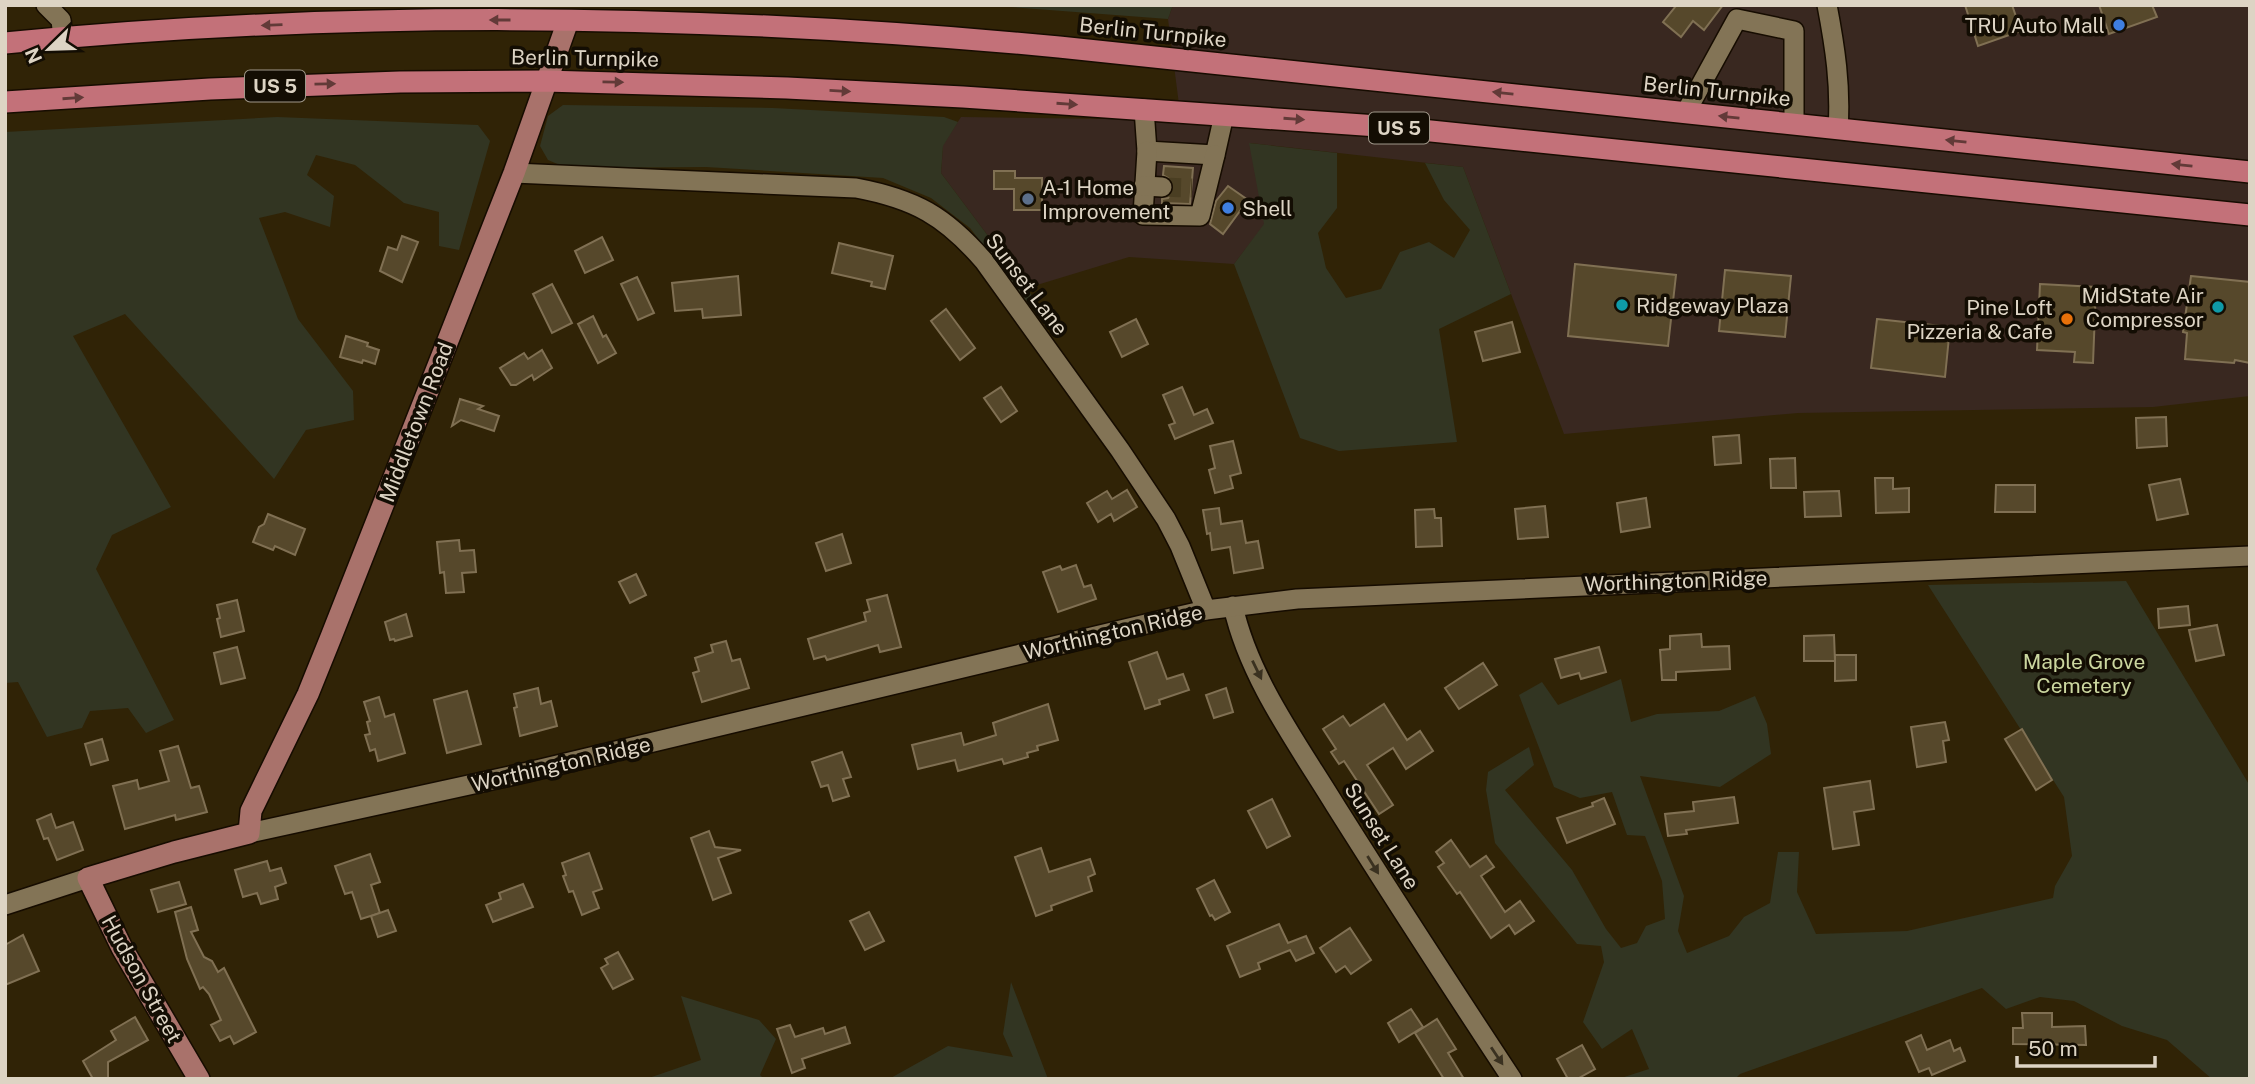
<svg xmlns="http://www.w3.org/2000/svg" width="2255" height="1084" viewBox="0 0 2255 1084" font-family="'Public Sans',sans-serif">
<rect width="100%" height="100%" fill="#302306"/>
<polygon fill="#392820" points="1173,5 2250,5 2250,396 2153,407 1798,413 1564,434 1463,167 1250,143 1265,224 1234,264 1129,257 1027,288 941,173 943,145 961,117 1181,120 1168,19"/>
<g fill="#323522">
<polygon points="984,5 1173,5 1168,19"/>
<polygon points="563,105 773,108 944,117 958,122 943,146 941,173 1027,288 1052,327 1048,329 970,228 931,198 883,178 706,167 567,168 548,160 540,146 548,116"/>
<polygon points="277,117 478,125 490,141 459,250 439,246 439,212 404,203 355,165 316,155 307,175 334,196 330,227 285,212 259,218 298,319 353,391 354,420 306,430 274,479 125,314 73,336 171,507 112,535 96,569 174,720 146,733 128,708 90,711 82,728 47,737 18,682 5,683 5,132"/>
<polygon points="1249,143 1337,153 1337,208 1318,233 1326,268 1346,298 1381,289 1400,252 1429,242 1454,258 1470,230 1444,200 1425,163 1463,167 1511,294 1439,329 1457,442 1339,451 1300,438 1234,264 1264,224"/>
<polygon points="2126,581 2250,786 2250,1079 2212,1079 2167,1040 2122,1026 2074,1001 2040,997 2006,1009 1982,988 1740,1074 1735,1079 1618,1079 1649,1069 1632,1029 1602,1049 1583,1022 1604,962 1601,946 1577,944 1495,843 1486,790 1488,772 1529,747 1534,765 1505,790 1572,870 1606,929 1621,948 1637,943 1646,926 1665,919 1662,881 1645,836 1627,835 1612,792 1580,798 1554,787 1519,695 1542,682 1558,705 1621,679 1631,722 1657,714 1719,711 1755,696 1767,724 1771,754 1720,787 1640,776 1684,896 1678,931 1687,953 1729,936 1744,917 1770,903 1778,852 1799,852 1797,892 1816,934 1907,931 2053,898 2055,886 2072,856 2064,797 1928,585"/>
<polygon points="1011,982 1048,1079 889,1079 948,1046 1013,1057 1003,1034"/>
<polygon points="681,996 759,1020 776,1039 760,1075 764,1079 646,1079 701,1060"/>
</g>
<g fill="#56482b" stroke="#807053" stroke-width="2">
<polygon points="1673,5 1723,5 1704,30 1693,21 1681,37 1663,22 1675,7"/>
<polygon points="1965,5 2012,5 2021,31 1978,46"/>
<polygon points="2099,5 2152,5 2157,17 2109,34"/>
<polygon points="1164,166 1193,168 1190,204 1162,203 1162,199 1168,198 1174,188 1173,181 1163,175"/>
<polygon points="994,171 1015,171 1015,178 1042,178 1042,210 1014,210 1014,189 994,189"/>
<polygon points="1228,186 1248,200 1223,234 1210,224 1216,201"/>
<polygon points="402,236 418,242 402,282 380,271 388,247 397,250"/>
<polygon points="602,237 613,260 585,273 575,251"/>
<polygon points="839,243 893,256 885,289 871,286 872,282 832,273"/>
<polygon points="1575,264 1676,275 1668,346 1568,336"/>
<polygon points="1725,270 1791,276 1785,337 1719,331"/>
<polygon points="738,276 741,315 703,318 702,309 675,311 672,283"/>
<polygon points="2191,276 2250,282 2250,363 2235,360 2234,363 2185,359 2187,333 2183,332"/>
<polygon points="637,277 654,313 638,320 621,284"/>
<polygon points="552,284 572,323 552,333 533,294"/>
<polygon points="2040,284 2096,287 2093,363 2074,362 2075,352 2037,350"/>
<polygon points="946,309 975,348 960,360 931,321"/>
<polygon points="593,316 603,337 606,335 616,353 598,363 578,324"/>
<polygon points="1136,319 1148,344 1122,357 1110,332"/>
<polygon points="1877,319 1950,327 1945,377 1871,368"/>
<polygon points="1512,322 1520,352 1483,361 1475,332"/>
<polygon points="346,336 368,343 367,346 379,350 375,364 363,360 362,363 340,357"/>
<polygon points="542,350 552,368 534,380 532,375 516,385 511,385 500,368 524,353 528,359"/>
<polygon points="1001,387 1017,411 1001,422 984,398"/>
<polygon points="1182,387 1194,415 1207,409 1213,423 1175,439 1169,425 1175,423 1163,395"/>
<polygon points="460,399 483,406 478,409 499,416 494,431 461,420 452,426"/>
<polygon points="2166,417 2167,446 2137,448 2136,418"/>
<polygon points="1739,435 1741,463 1715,465 1713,437"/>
<polygon points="1233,441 1241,473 1230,476 1233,488 1215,493 1209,470 1215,468 1210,446"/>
<polygon points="1795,458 1796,488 1771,488 1770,459"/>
<polygon points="1875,478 1893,478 1893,489 1909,488 1909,512 1876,513"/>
<polygon points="2180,479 2188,514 2157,520 2149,485"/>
<polygon points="1996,485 2035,485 2035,512 1995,512"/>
<polygon points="1127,490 1137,507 1114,521 1111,514 1098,522 1087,503 1107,491 1112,499"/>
<polygon points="1839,491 1841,516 1805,517 1804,492"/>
<polygon points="1646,498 1650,527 1621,532 1617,503"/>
<polygon points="1545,506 1548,537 1518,539 1515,509"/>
<polygon points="1219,508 1221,524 1242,521 1246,543 1258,541 1263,568 1234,573 1230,547 1212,550 1210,533 1207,534 1203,510"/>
<polygon points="1434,509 1435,518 1441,518 1442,546 1416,547 1415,510"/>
<polygon points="268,514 305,529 295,555 275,546 273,550 253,542 259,527 264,524"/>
<polygon points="842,534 851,563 826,571 816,543"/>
<polygon points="459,540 460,551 474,550 476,572 462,573 464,592 446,593 444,572 440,573 437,542"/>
<polygon points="1076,565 1084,587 1091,585 1096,599 1058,612 1043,572 1060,566 1062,570"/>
<polygon points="636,574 646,595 630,603 619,582"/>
<polygon points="887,595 901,647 880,652 878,645 827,660 825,656 814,659 808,639 866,621 864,613 870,611 867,600"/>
<polygon points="237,600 244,631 221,637 217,619 220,618 217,605"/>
<polygon points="2188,606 2190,625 2159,628 2158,609"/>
<polygon points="406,614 412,636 395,641 394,639 390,640 385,622"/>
<polygon points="2217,625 2224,655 2196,661 2189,630"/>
<polygon points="1701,634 1702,647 1729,646 1730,669 1676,672 1676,680 1662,680 1660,650 1670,649 1670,636"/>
<polygon points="1834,635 1835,661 1804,661 1804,636"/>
<polygon points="726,641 732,661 740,659 749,688 702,702 693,673 699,671 695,658 713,652 711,645"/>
<polygon points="237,647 245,678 221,684 214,653"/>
<polygon points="1599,647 1606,672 1581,679 1579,673 1561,678 1555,659"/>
<polygon points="1157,652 1167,679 1183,674 1189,690 1159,700 1160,704 1145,709 1129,662"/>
<polygon points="1835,655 1856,655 1856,680 1835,681"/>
<polygon points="1483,663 1497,685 1459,709 1445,688"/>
<polygon points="538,688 541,704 551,701 557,726 520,736 514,708 517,707 514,694"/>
<polygon points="1226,688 1233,712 1214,718 1206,695"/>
<polygon points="467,691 481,744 447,753 434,700"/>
<polygon points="379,697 385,717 394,714 405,753 378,761 375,749 370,751 365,735 370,734 367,722 370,721 364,702"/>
<polygon points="1048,704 1058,740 1037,746 1038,750 1027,753 1028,757 1004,764 1002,759 958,771 955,760 918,769 912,745 961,733 964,745 996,735 993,723"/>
<polygon points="1384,704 1407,740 1420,731 1433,751 1406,769 1393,748 1367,765 1393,805 1379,814 1344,761 1339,764 1331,752 1336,749 1323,729 1343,716 1350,726"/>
<polygon points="1945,722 1949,740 1943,741 1946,762 1917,767 1911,727"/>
<polygon points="2022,729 2052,780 2036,790 2005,739"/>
<polygon points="102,739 108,760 91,765 85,744"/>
<polygon points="178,746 191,788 199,786 207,812 176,820 175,815 125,829 113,786 137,780 139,789 169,781 160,751"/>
<polygon points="842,752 851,777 843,779 849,796 833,801 828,785 821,787 812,762"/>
<polygon points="1870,781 1874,809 1854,812 1859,845 1833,849 1824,788"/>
<polygon points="1734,797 1738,823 1686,830 1687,834 1668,836 1665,814 1694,811 1693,802"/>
<polygon points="1604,798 1615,824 1567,843 1557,818 1593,806 1592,803"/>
<polygon points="1272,799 1290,836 1267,848 1248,811"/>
<polygon points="51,814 56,828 73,822 83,850 57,860 48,838 44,839 37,820"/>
<polygon points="709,831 715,847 741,850 718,858 731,893 713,900 691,838"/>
<polygon points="1451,840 1470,867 1486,856 1494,867 1481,876 1505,912 1520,901 1534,921 1515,934 1509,925 1491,938 1460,892 1457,894 1438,867 1444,863 1436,852"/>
<polygon points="1041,848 1049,872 1090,859 1095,874 1088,877 1092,891 1051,906 1052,910 1036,916 1015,857"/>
<polygon points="589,853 602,889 593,892 599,908 582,915 573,891 569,892 563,876 566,875 562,863"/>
<polygon points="370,854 380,882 371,885 380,913 361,919 352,892 345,894 335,866"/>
<polygon points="267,861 270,871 281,868 286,883 275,887 278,899 261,904 257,893 243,897 235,870"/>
<polygon points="1214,880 1230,912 1215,920 1212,915 1210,916 1197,889"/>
<polygon points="179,882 186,904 158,912 151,890"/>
<polygon points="523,884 533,907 493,922 486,905 501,899 499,893"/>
<polygon points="191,907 198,930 191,932 204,957 212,961 218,972 224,968 256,1032 234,1044 230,1036 220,1041 211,1025 221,1020 209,994 203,987 200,989 187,959 175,912"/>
<polygon points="388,910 396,931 378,937 371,916"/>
<polygon points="869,912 884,941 865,950 850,921"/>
<polygon points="1279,924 1288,943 1306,936 1314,953 1296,961 1290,950 1258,963 1260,969 1240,977 1227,946"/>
<polygon points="1350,928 1371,960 1351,974 1345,966 1336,972 1320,948"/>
<polygon points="23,935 39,971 5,985 5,945"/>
<polygon points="618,952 633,979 613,989 601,968 608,964 605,959"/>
<polygon points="1411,1009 1423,1027 1399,1042 1388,1023"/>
<polygon points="2022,1013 2052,1013 2052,1027 2085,1026 2086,1045 2013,1044 2013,1028 2023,1028"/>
<polygon points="135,1017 148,1040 108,1062 108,1079 93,1079 83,1061 116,1040 111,1031"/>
<polygon points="1437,1019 1456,1049 1448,1053 1464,1079 1444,1079 1415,1033"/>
<polygon points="790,1025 795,1037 823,1028 825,1034 845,1027 850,1043 802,1059 805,1068 792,1073 777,1029"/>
<polygon points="1921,1035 1927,1050 1950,1040 1954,1051 1960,1048 1965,1061 1932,1075 1929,1068 1919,1072 1906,1042"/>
<polygon points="1582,1045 1595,1069 1577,1079 1568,1079 1557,1059"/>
</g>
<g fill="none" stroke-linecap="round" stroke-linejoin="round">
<polyline stroke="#4a3e22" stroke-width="19" stroke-dasharray="19 10" stroke-linecap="butt" points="1162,187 1192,188"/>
<g stroke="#160c00" stroke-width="22">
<g id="minor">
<polyline points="46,5 61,20 63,38"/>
<path d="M1827,5C1835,47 1841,86 1838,129"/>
<polyline points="1144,109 1147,151 1215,155 1224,115"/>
<polyline points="1686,112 1737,19 1794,31 1794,124"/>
<polyline points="1147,151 1143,215 1200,216 1215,155"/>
<path d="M514,173L856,188C915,199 945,216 984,261L1120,450L1166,519L1180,546L1206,610"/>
<polyline points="1144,186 1162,187"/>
<path d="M1233,606C1249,678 1297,743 1335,805C1393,897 1452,988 1512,1079"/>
<polyline points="249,833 528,772 1171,618 1206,610 1297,599 2250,556"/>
<polyline points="5,905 88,878"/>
</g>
</g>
<g stroke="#160c00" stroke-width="24">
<polyline id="major" points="199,1079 122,948 88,878 174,852 249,833 251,811 308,694 331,637 514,173 568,21"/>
</g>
<g stroke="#160c00" stroke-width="24">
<g id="highway">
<path d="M5,43C353,9 711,14 1059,47L2250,172"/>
<polyline points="5,102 210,89 400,82 545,81 787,88 963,97 1392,127 2250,215"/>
</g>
</g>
<use href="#minor" stroke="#837456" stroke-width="19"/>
<use href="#major" stroke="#a9726b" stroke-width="21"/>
<use href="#highway" stroke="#c37179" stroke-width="21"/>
</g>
<defs><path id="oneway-solid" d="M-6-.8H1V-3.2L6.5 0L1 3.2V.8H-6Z" transform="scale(1.75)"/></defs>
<g fill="#623a38">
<use href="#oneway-solid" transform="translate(500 20) rotate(-180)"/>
<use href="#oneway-solid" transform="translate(272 25) rotate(178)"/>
<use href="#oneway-solid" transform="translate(613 82) rotate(1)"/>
<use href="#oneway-solid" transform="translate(325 84) rotate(-1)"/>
<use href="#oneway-solid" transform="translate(840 91) rotate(3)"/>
<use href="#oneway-solid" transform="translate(1503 93) rotate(-174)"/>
<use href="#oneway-solid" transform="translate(73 98) rotate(-4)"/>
<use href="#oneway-solid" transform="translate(1067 104) rotate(4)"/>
<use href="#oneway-solid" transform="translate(1729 117) rotate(-174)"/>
<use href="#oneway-solid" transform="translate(1294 119) rotate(4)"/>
<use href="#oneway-solid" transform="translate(1956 141) rotate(-174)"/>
<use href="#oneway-solid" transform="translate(2182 165) rotate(-174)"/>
</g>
<g fill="#3a3120">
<use href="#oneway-solid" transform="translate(1257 670) rotate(64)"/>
<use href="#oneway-solid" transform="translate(1373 865) rotate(58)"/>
<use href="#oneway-solid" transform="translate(1497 1056) rotate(56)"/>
</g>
<g fill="#3f7fe0" stroke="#130d03" stroke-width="2.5">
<circle cx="2119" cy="25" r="7"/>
<circle cx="1228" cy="208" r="7"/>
</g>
<circle fill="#5c6f8a" stroke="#130d03" stroke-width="2.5" cx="1028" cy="199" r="7"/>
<g fill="#0f9aa8" stroke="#130d03" stroke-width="2.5">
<circle cx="1622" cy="305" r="7"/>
<circle cx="2218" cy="307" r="7"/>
</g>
<circle fill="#e8710a" stroke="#130d03" stroke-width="2.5" cx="2067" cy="319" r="7"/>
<g text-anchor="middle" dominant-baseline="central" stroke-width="7" stroke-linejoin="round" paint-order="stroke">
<g fill="#130d03" stroke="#a0988a" stroke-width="2">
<rect x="245" y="70.5" width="60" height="31" rx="5"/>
<rect x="1369" y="112.5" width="60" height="31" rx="5"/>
</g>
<g font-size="19" font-weight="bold" fill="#ddd4c4">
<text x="275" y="86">US 5</text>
<text x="1399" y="128">US 5</text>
</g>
<g font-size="21" fill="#ddd4c4" stroke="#130d03" text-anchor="end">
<text x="2105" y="25">TRU Auto Mall</text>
<text x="1042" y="187" text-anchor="start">A-1 Home<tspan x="1042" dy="24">Improvement</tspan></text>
<text x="1242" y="208" text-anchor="start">Shell</text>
<text x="2204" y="295">MidState Air<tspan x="2204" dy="24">Compressor</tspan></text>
<text x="1636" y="305" text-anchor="start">Ridgeway Plaza</text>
<text x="2053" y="307">Pine Loft<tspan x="2053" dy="24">Pizzeria &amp; Cafe</tspan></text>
</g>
<g font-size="21" fill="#ddd4c4" stroke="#130d03">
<text transform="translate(1153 32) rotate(6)">Berlin Turnpike</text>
<text transform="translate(585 58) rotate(1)">Berlin Turnpike</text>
<text transform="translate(1717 91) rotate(6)">Berlin Turnpike</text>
<text transform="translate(1027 284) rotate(53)">Sunset Lane</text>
<text transform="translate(416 422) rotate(-69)">Middletown Road</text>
<text transform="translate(1676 581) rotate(-2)">Worthington Ridge</text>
<text transform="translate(1113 632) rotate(-13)">Worthington Ridge</text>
<text transform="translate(561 764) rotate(-13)">Worthington Ridge</text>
<text transform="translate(1382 836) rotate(58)">Sunset Lane</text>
<text transform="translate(142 979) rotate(61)">Hudson Street</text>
</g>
<g font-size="21" fill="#cbd69f" stroke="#130d03">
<text x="2084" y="661">Maple Grove<tspan x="2084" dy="24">Cemetery</tspan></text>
</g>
</g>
<rect width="2255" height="1084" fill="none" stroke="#ddd4c4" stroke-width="14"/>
<g transform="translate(49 49) rotate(247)" stroke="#130d03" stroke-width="5" paint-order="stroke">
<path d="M0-5L12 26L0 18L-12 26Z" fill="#ddd4c4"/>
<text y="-10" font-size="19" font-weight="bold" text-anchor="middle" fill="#ddd4c4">N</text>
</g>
<path d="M2017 1056v10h138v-10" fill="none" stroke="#ddd4c4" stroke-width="3.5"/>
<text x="2028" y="1056" font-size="21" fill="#ddd4c4" stroke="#130d03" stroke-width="5" paint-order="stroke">50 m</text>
</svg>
